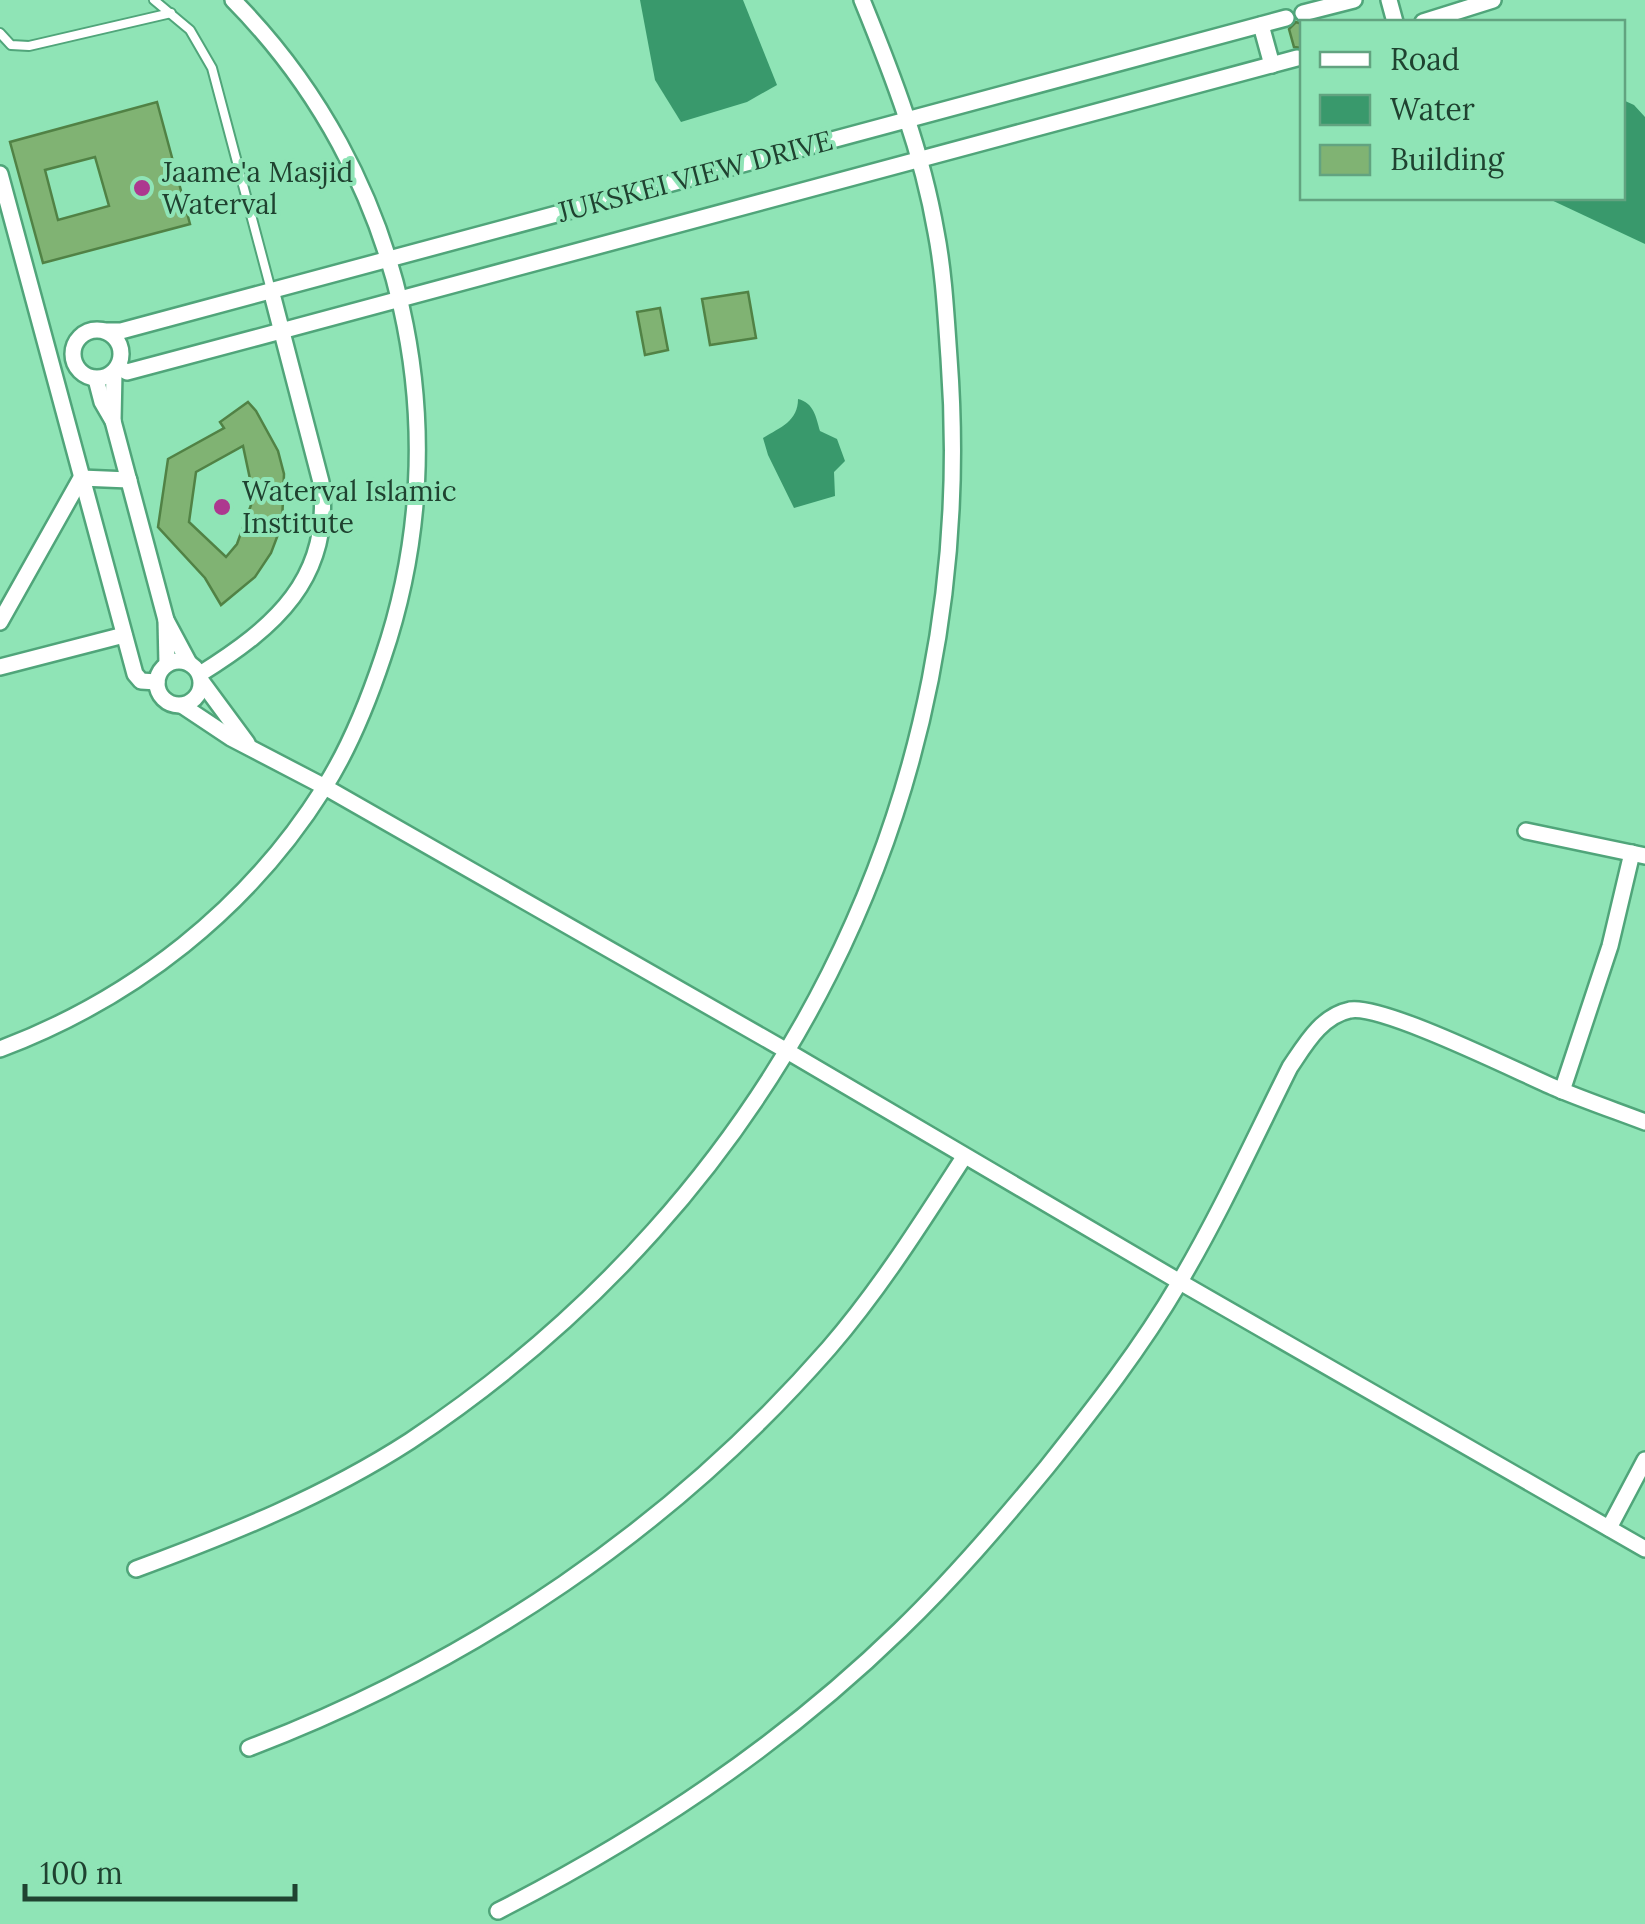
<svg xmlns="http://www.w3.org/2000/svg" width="1645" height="1924" viewBox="0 0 1645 1924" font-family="Lora,serif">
<rect width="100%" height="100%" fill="#8fe4b6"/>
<g fill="#39996c">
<polygon points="640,0 743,0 777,85 747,102 681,122 655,80"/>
<polygon points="1623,100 1634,105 1645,117 1645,244 1547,198 1622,198"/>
<path d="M798,399C814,403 816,417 820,431L837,439L845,461L834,472L835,496L794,508L768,455L763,438C781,427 798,421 798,399Z"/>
</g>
<g fill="#80b373" stroke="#518245" stroke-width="2.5" fill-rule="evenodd">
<polygon points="1296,22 1302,24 1302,48 1294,47 1289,29"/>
<path d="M157,102L190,224L43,263L10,142ZM95,157L109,206L58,220L45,170Z"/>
<polygon points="748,292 756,338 710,345 702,299"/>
<polygon points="660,308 668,350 645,355 637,312"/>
<path d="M248,402L256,411L278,451L284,474L282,524L271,553L255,577L221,605L205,578L158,527L168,459L224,428L220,422ZM243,446L250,479L251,505L237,544L226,557L189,522L196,472Z"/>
</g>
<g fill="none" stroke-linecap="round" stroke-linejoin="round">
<g stroke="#50a57a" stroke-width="12">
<g id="lane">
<polyline points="154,0 190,30 212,68 271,290"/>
<polyline points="0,33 11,45 29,46 171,13"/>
</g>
</g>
<g stroke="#50a57a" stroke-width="20">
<g id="street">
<polyline points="1389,0 1395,22"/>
<polyline points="1303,13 1354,0"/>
<polyline points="1423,22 1493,0"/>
<polyline points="1261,25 1272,65"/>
<polyline points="0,174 135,674 141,681 157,682"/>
<circle cx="97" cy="354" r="24"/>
<polyline points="105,331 121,331 1286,18"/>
<polyline points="118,367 127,372 255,338 1297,58"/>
<polyline points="96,379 102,402 113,421 166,620 189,663"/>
<polyline points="113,421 114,372"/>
<polyline points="166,620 167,664"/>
<polyline points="0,622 81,478 129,480"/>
<circle cx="179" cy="683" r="22"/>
<polyline points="0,667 124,635"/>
<path d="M200,674C274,628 333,578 321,482L271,290"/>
<polyline points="202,682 247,743"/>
<polyline points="183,706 231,738 325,787 787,1051 1180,1282 1645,1549"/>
<polyline points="1526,831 1645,856"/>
<path d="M0,1049C133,999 248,909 324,788C349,749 368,702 383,657C461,428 404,173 233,0"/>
<polyline points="1562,1091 1610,946 1632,853"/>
<polyline points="1609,1528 1645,1460"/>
<path d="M136,1569C231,1534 325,1496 410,1441C777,1197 982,799 949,358C946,317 944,273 936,232C922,151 893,76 862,0"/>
<path d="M249,1748C472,1663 672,1528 829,1348C880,1289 922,1222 964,1157"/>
<path d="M498,1911C643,1837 783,1744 900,1630C953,1579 1000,1524 1047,1467C1094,1408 1141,1348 1179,1283C1220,1214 1254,1139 1290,1067C1305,1045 1321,1016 1350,1010C1383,1004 1520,1073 1558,1089C1587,1101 1616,1111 1645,1122"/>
</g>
</g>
<use href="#lane" stroke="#fff" stroke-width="8"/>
<use href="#street" stroke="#fff" stroke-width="15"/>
</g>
<g fill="#ad388f" stroke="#8fe4b6" stroke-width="4">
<circle cx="142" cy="188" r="10"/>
<circle cx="222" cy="507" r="10"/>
</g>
<g text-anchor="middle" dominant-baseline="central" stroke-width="8" stroke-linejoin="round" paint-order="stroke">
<g font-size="28" fill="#1f4230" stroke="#8fe4b6" text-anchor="start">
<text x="162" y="172">Jaame'a Masjid<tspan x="162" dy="32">Waterval</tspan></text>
<text x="242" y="491">Waterval Islamic<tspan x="242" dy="32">Institute</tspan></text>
</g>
<g font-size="28" fill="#1f4230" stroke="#8fe4b6">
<text transform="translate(695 176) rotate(-15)">JUKSKEI VIEW DRIVE</text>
</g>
</g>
<rect x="1300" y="20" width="325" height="180" fill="#8fe4b6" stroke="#62a380" stroke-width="2.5"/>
<rect x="1320" y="52" width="50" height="15" fill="#ffffff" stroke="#62a380" stroke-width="2.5"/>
<text x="1390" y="70" font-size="30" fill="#1f4230">Road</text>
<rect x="1320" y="95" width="50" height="30" fill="#39996c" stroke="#62a380" stroke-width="2.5"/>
<text x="1390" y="120" font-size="30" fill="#1f4230">Water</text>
<rect x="1320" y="145" width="50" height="30" fill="#80b373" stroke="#62a380" stroke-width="2.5"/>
<text x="1390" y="170" font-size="30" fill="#1f4230">Building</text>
<path d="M25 1884v15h270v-15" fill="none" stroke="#1f4230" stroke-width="5"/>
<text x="40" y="1884" font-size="30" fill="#1f4230" stroke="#8fe4b6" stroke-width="8" paint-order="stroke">100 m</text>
</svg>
